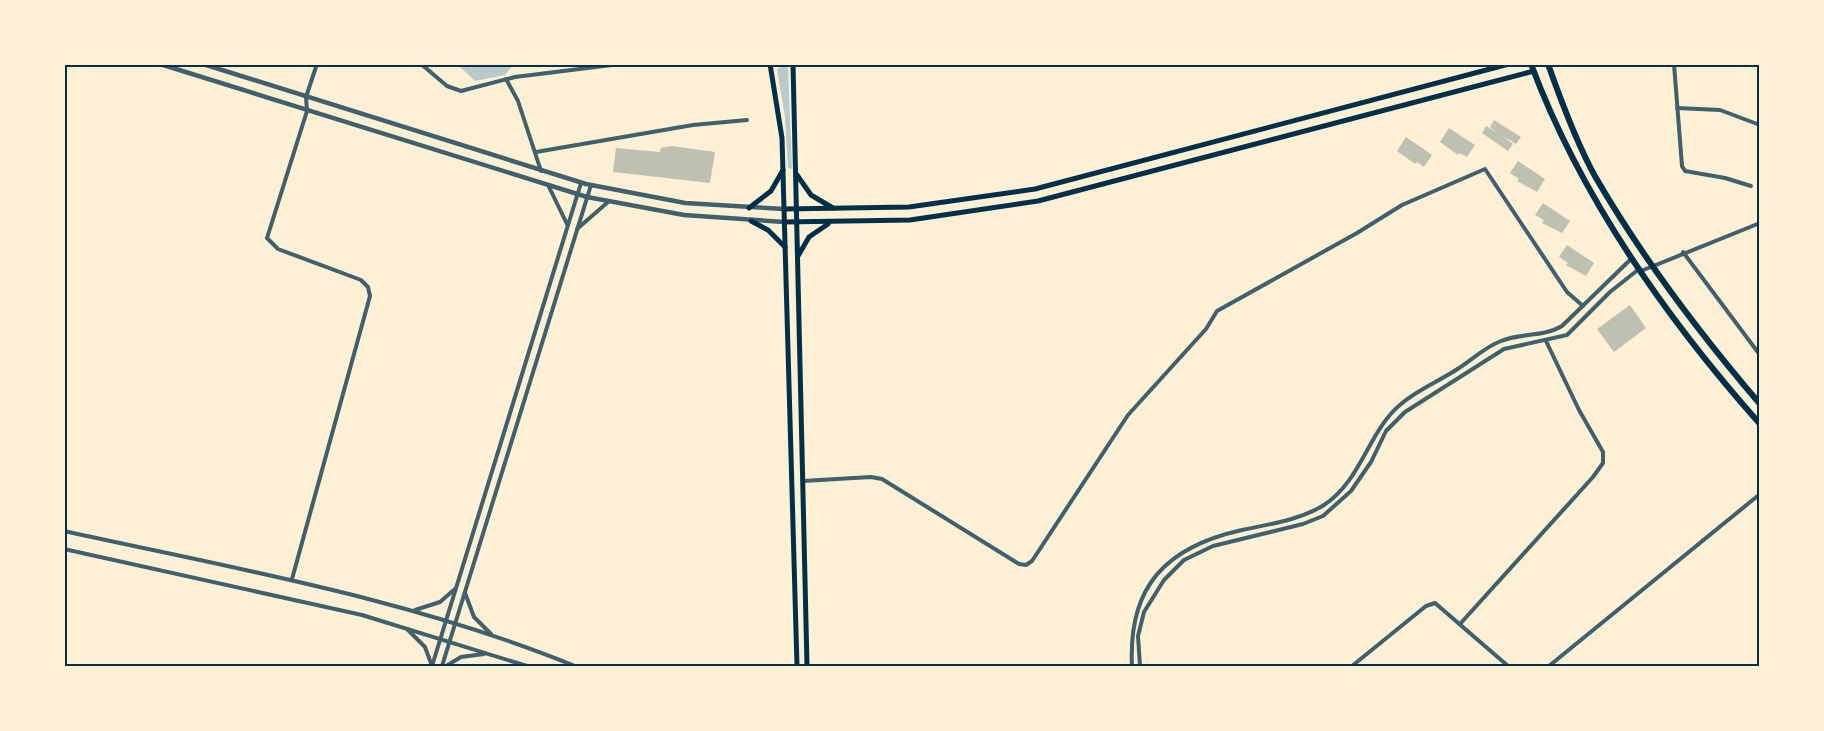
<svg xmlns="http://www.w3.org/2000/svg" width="1824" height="731" viewBox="0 0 1824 731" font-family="'Titillium Web',sans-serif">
<rect width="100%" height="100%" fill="#fdf0d5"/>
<g fill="#b9caca">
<polygon points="458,65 513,65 505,75 475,81"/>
<polygon points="785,65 788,68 792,169 788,168 785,117 777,69"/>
</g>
<g fill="#bec0b2">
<polygon points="1494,120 1521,137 1516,144 1503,136 1513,144 1508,151 1482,133 1486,126 1496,132 1490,127"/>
<polygon points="1449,128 1475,145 1467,157 1459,153 1458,155 1440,142"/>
<polygon points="1406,137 1432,155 1424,167 1417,162 1415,164 1397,151"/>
<polygon points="672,146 715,152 710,183 613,172 616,148 660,152 661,148"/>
<polygon points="1518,161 1545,179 1537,192 1517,181 1519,179 1510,173"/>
<polygon points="1543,203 1570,221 1562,233 1542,223 1544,220 1535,215"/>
<polygon points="1567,245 1594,263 1586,276 1566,265 1568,263 1559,257"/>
<polygon points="1630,305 1646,328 1614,352 1597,329"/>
</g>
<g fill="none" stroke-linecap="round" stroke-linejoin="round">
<g stroke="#3f606c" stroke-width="4">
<polyline points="421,64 447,86 461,91 515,77 620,64"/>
<polyline points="1674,64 1682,166 1685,171 1725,178 1751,186"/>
<polyline points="506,79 518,101 541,171"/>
<polyline points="1677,108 1720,110 1760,125"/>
<polyline points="536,152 693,125 747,120"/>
<polyline points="549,187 567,224"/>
<polyline points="577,229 608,202"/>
<polyline points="1683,252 1760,355"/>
<polyline points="1641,271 1760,223"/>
<polyline points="803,481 871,477 882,479 1019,564 1026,565 1032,561 1128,415 1206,329 1217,311 1357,233 1402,205 1485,169 1567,292 1583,306"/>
<path d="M64,531C237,569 411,599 575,666"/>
<polyline points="64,549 362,615 527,666"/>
<polyline points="292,579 370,296 368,287 361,280 278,249 267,238 307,111 306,97 317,64"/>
<polyline points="465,593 474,617 491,634"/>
<polyline points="415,610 440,602 455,589"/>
<polyline points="1460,624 1593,477 1603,463 1603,452 1579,410 1546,341"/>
<polyline points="407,629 425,647 432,666"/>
<polyline points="432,666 581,183"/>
<polyline points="442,666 591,185"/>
<polyline points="446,666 461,657 484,654"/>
<path d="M1132,666C1128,586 1166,547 1242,530C1270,524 1300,520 1324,505C1362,480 1368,431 1401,404C1418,389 1440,381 1459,368C1473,359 1485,347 1501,341C1520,333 1544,337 1562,326L1631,259"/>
<polyline points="1140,666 1138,636 1144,612 1164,580 1184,560 1213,546 1303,524 1323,516 1351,491 1371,462 1386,431 1405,412 1504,349 1567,335 1610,292 1639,269"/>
<polyline points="1352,666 1426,606 1435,603 1508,666"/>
<polyline points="1549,666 1760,494"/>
</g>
<g stroke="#3f606c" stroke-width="4.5">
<polyline points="160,64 587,197 684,215 784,222"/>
<polyline points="203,64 586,184 685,203 784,209"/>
</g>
<g stroke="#003049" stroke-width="5">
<polyline points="770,64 782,138 797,666"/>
<polyline points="793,64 807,666"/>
<polyline points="797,175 811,195 833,208"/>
<polyline points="749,208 771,191 783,170"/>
<polyline points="784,209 909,207 1035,189 1509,64"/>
<polyline points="751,221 768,230 785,247"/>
<polyline points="784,222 910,220 1038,201 1534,71"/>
<polyline points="798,256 809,237 828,224"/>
</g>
<g stroke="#003049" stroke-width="6">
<path d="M1531,64C1581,198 1665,317 1760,424"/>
<path d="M1548,64C1560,98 1579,148 1596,178C1642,257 1700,334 1760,404"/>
</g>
</g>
<rect width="1824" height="731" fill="none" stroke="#fdf0d5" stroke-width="132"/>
<rect x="66" y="66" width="1692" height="599" fill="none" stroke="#003049" stroke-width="2"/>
</svg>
